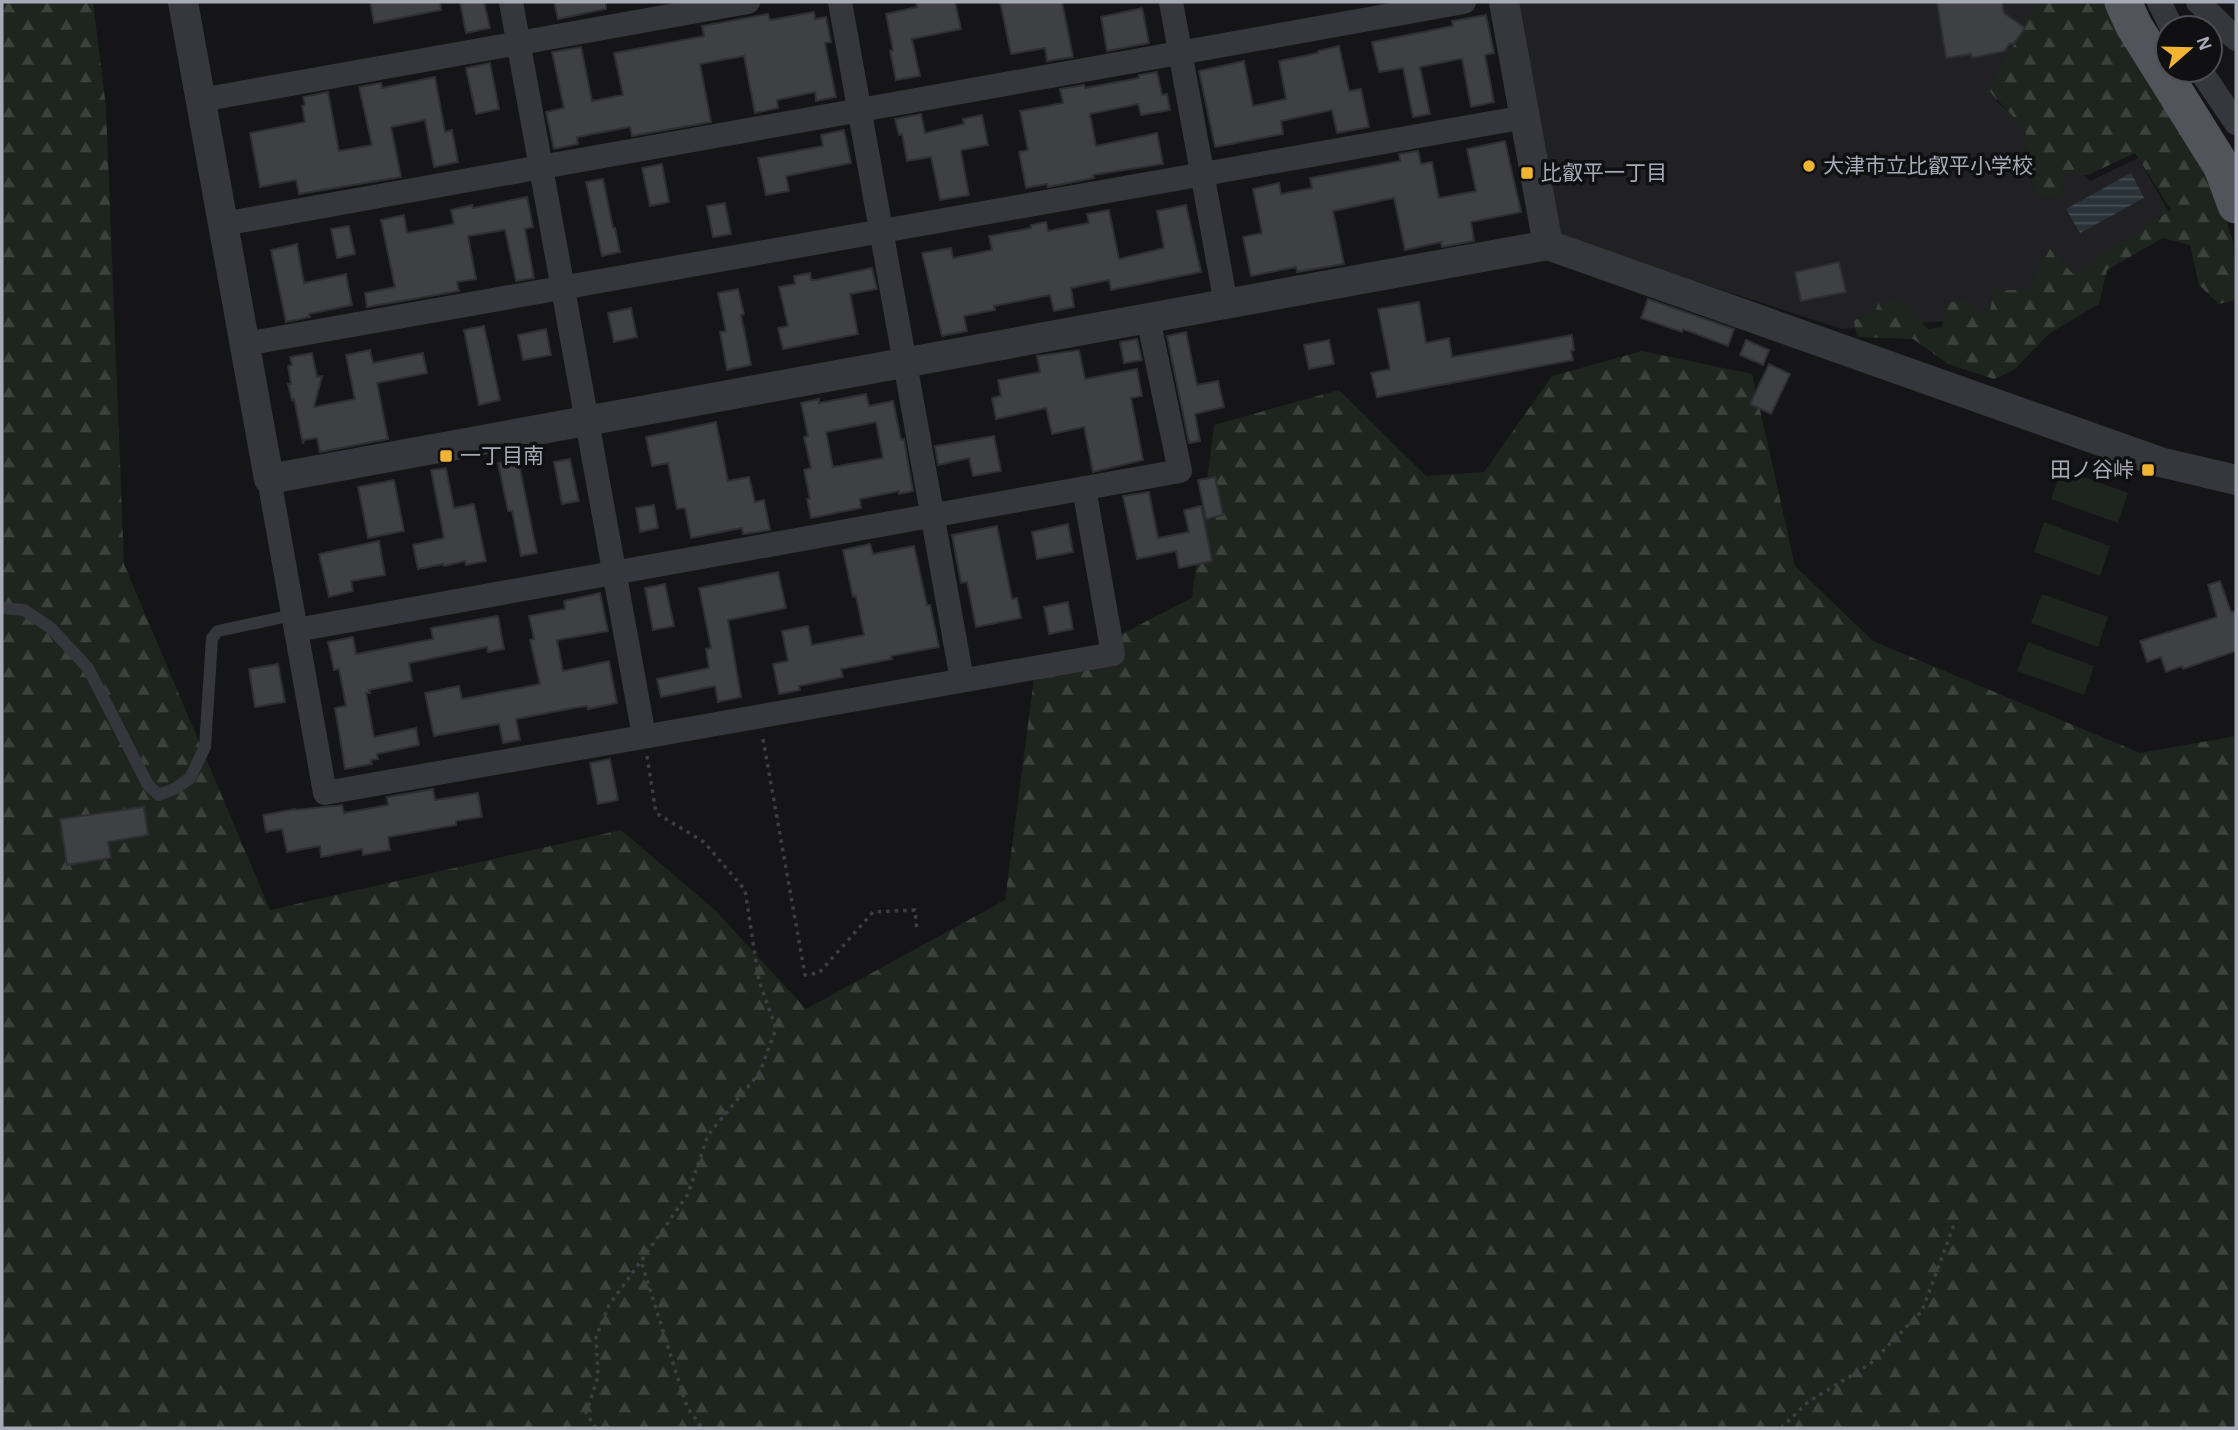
<svg xmlns="http://www.w3.org/2000/svg" width="2238" height="1430" viewBox="0 0 2238 1430" font-family="'Alegreya Sans','Noto Sans JP',sans-serif">
<defs>
<pattern id="forest-firs" width="22" height="20" patternUnits="userSpaceOnUse" patternTransform="scale(1.75)"><rect width="22" height="20" fill="#1d251e"/><path d="M5 1l3.5 6h-7zM16 11l3.5 6h-7z" fill="#3b423c"/></pattern>
<pattern id="water-rules" width="6" height="5" patternUnits="userSpaceOnUse" patternTransform="scale(1.75)"><rect width="6" height="5" fill="#2b333a"/><path d="M0 2.5h6" fill="none" stroke="#474e54"/></pattern>
</defs>
<rect width="100%" height="100%" fill="#151517"/>
<polygon fill="#212124" points="1514,2 2041,2 2046,16 1996,101 2090,181 2138,158 2171,216 2072,280 1996,317 1842,329 1562,238 1546,174"/>
<g fill="url(#forest-firs)">
<polygon points="2,2 93,2 106,107 124,564 270,910 621,830 715,910 806,1009 1005,900 1034,679 1192,598 1214,425 1339,390 1426,476 1484,472 1552,376 1642,351 1752,374 1795,566 1873,641 2140,753 2236,736 2236,1428 2,1428"/>
<polygon points="2030,2 2111,2 2215,181 2233,242 2236,300 2219,304 2199,285 2190,245 2163,238 2107,270 2099,304 2050,333 2014,370 1994,379 1948,364 1913,339 1857,337 1854,321 1865,314 1875,313 1878,303 1900,301 1928,329 1942,327 1948,302 1968,301 1978,313 1990,311 1994,291 2028,289 2050,249 2073,274 2171,210 2135,153 2088,175 2063,173 2061,197 2042,197 2025,171 2026,130 1989,91 2032,12"/>
</g>
<g fill="#1d251e">
<polygon points="2062,469 2128,493 2118,523 2051,499"/>
<polygon points="2044,522 2110,546 2100,576 2034,552"/>
<polygon points="2042,594 2108,617 2098,647 2031,623"/>
<polygon points="2028,642 2094,666 2084,695 2017,671"/>
</g>
<polygon fill="url(#water-rules)" points="2131,173 2144,198 2080,233 2066,209"/>
<g fill="#3f4044" stroke="#2f2f33" stroke-width="2" fill-rule="evenodd">
<polygon points="370,2 440,2 441,10 374,23"/>
<polygon points="460,2 484,2 490,28 466,33"/>
<polygon points="554,2 606,2 606,9 558,19"/>
<polygon points="916,2 955,2 961,29 912,39 920,76 896,80 890,51 893,50 886,14 917,7"/>
<polygon points="1000,2 1062,2 1073,57 1047,61 1045,48 1011,54"/>
<polygon points="1937,2 2002,2 2004,13 2025,28 2014,43 2009,44 2005,51 1972,58 1971,54 1946,58"/>
<polygon points="1142,8 1149,43 1107,51 1101,17"/>
<polygon points="814,12 815,19 826,17 831,42 825,43 836,97 816,101 815,92 777,100 778,108 755,113 744,56 700,64 711,122 632,136 630,127 577,137 578,144 554,149 546,112 564,108 552,52 581,47 592,101 623,95 614,53 704,36 702,26 768,14 770,20"/>
<polygon points="1486,15 1494,53 1485,55 1494,102 1471,107 1462,59 1459,59 1420,67 1430,114 1413,117 1403,68 1379,72 1372,42 1453,26 1452,21"/>
<polygon points="1339,46 1349,91 1361,89 1369,127 1337,133 1332,110 1281,121 1283,134 1215,147 1199,71 1244,61 1253,106 1286,99 1279,61 1318,53 1318,51"/>
<polygon points="490,63 499,109 476,114 466,68"/>
<polygon points="1157,72 1162,95 1167,94 1170,110 1141,115 1138,104 1090,114 1096,146 1157,133 1163,164 1093,175 1094,178 1048,187 1047,184 1026,188 1019,152 1028,150 1020,111 1063,103 1060,89 1084,85 1085,88 1139,78 1139,75"/>
<polygon points="435,77 445,132 452,130 458,162 434,167 425,120 391,127 401,177 299,194 296,180 260,187 250,133 305,122 302,106 305,105 303,97 328,92 339,151 372,145 359,87 381,83 382,88"/>
<polygon points="921,114 925,133 964,124 963,119 982,115 988,145 962,150 961,152 969,195 940,200 931,157 907,161 902,134 899,135 895,119"/>
<polygon points="844,130 851,163 786,176 789,191 766,195 758,158 823,146 821,135"/>
<polygon points="1505,141 1521,212 1471,222 1474,241 1442,247 1441,242 1405,250 1394,198 1333,211 1344,264 1297,272 1296,267 1251,276 1243,237 1262,233 1253,189 1279,183 1281,194 1312,188 1310,178 1400,161 1399,154 1418,151 1421,164 1432,162 1439,198 1476,191 1467,149"/>
<polygon points="662,164 669,202 650,206 642,168"/>
<polygon points="603,179 613,228 615,228 620,252 602,256 586,182"/>
<polygon points="527,197 533,227 525,229 534,278 516,281 505,230 468,236 476,279 457,282 459,291 367,307 365,293 395,287 381,220 404,215 407,233 454,224 451,210 472,205 473,208"/>
<polygon points="725,203 731,234 713,237 707,206"/>
<polygon points="1186,205 1201,272 1111,290 1109,280 1071,288 1074,307 1054,311 1050,295 994,306 995,310 964,316 967,331 942,336 922,253 951,248 953,258 992,250 989,236 1031,228 1031,225 1046,222 1048,231 1089,223 1087,214 1109,210 1119,259 1164,248 1157,211"/>
<polygon points="349,226 355,254 337,258 331,229"/>
<polygon points="297,244 304,283 346,274 352,305 309,314 310,317 286,322 271,250"/>
<polygon points="1839,262 1846,292 1801,301 1795,272"/>
<polygon points="872,268 877,289 850,294 858,334 783,349 778,328 788,326 779,287 795,284 794,276 810,273 811,280 815,280"/>
<polygon points="738,289 744,314 741,315 751,365 727,370 720,332 726,331 718,293"/>
<polygon points="1648,299 1734,329 1728,346 1683,329 1682,332 1641,318"/>
<polygon points="1419,302 1426,343 1449,338 1452,357 1572,335 1574,350 1571,351 1573,360 1377,397 1371,373 1390,369 1378,309"/>
<polygon points="631,308 637,337 614,342 608,313"/>
<polygon points="484,326 500,400 479,405 464,330"/>
<polygon points="546,329 551,355 523,360 518,335"/>
<polygon points="1186,332 1197,385 1218,381 1224,407 1195,414 1200,441 1189,443 1167,336"/>
<polygon points="1137,339 1142,360 1124,363 1120,342"/>
<polygon points="1329,340 1334,364 1309,369 1304,345"/>
<polygon points="1746,340 1769,350 1763,365 1740,355"/>
<polygon points="370,350 373,363 423,353 427,373 377,383 388,439 320,452 317,438 304,440 303,444 294,399 292,400 288,384 291,384 288,366 292,365 290,357 312,353 317,377 322,376 314,407 355,399 346,355"/>
<polygon points="1079,350 1085,379 1137,369 1142,396 1131,398 1143,460 1093,472 1084,427 1052,434 1046,408 996,419 992,398 1001,396 998,380 1040,372 1037,356"/>
<polygon points="1769,364 1790,374 1771,414 1750,404"/>
<path d="M866,394L869,406L893,401L901,440L904,439L913,491L899,494V491L860,499L861,508L811,518L807,499H810L804,470L811,468L804,437L808,436L801,403L819,399V403ZM876,422L883,458L833,467L826,432Z"/>
<polygon points="716,422 728,481 749,477 755,502 764,500 770,530 743,534 742,528 691,538 685,508 677,509 668,463 652,466 646,437"/>
<polygon points="994,436 1001,471 973,476 969,458 938,465 935,446"/>
<polygon points="518,459 537,553 521,556 512,511 508,511 498,463"/>
<polygon points="570,459 579,501 562,504 554,462"/>
<polygon points="446,468 454,508 474,504 486,561 466,565 465,561 444,566 443,564 418,569 413,545 444,538 431,470"/>
<polygon points="1215,477 1223,515 1206,519 1198,480"/>
<polygon points="394,480 404,531 368,538 358,487"/>
<polygon points="1149,492 1158,538 1189,532 1184,510 1201,506 1212,561 1179,568 1176,551 1137,559 1123,496"/>
<polygon points="654,505 658,528 640,532 636,508"/>
<polygon points="1068,524 1073,552 1037,559 1032,532"/>
<polygon points="997,526 1012,599 1017,598 1021,618 976,627 967,582 961,583 952,535"/>
<polygon points="379,541 385,575 351,581 353,591 329,597 319,554"/>
<polygon points="870,544 873,554 914,546 927,605 930,605 939,647 891,656 892,659 841,669 843,677 799,686 800,690 779,694 773,664 788,661 782,631 808,626 812,645 864,635 856,596 853,597 843,550"/>
<polygon points="778,572 786,608 728,620 741,697 718,702 715,686 661,697 657,679 709,668 706,649 711,648 699,588"/>
<polygon points="2220,581 2231,612 2236,611 2236,651 2183,669 2182,666 2166,672 2161,657 2147,662 2140,641 2217,617 2208,585"/>
<polygon points="665,584 674,626 653,630 645,588"/>
<polygon points="600,593 608,631 557,640 563,671 609,661 617,703 588,709 587,706 574,708 516,719 520,740 503,743 499,724 434,736 425,693 459,686 462,699 540,684 530,640 534,639 529,616 565,609 564,601"/>
<polygon points="1068,602 1073,629 1049,634 1044,607"/>
<polygon points="498,616 504,649 488,652 487,647 409,663 412,681 369,690 370,693 366,693 374,737 416,728 419,745 377,754 378,759 371,760 372,764 345,769 335,708 346,706 339,669 334,670 328,642 353,637 356,654 433,639 431,628"/>
<polygon points="278,664 285,702 255,707 249,669"/>
<polygon points="610,759 618,800 598,804 590,763"/>
<polygon points="433,789 435,800 478,793 482,817 456,821 456,825 388,837 390,850 363,855 362,849 321,857 320,846 287,852 282,829 266,832 263,815 295,809 296,810 342,805 344,813 388,805 387,797"/>
<polygon points="144,807 148,835 108,842 111,858 67,865 60,819"/>
</g>
<g fill="none" stroke-linecap="round" stroke-linejoin="round">
<g stroke="#3c3e43" stroke-width="3.5" stroke-dasharray="3.5 5" stroke-linecap="butt">
<polyline points="763,739 805,975 819,973 873,912 915,910 917,932"/>
<polyline points="647,756 656,813 704,842 745,890 759,981 776,1028 760,1072 708,1135 688,1194 641,1261 687,1407 702,1428"/>
<polyline points="596,1428 586,1413 598,1377 596,1337 609,1305 641,1261"/>
<polyline points="1781,1428 1808,1402 1870,1364 1922,1311 1955,1222"/>
</g>
<polyline stroke="#36373c" stroke-width="12" points="2,608 24,610 51,628 88,668 148,785 159,795 176,788 190,778 205,747 212,638 218,631 293,615"/>
<g stroke="#36373c" stroke-width="24">
<polyline points="511,2 644,736"/>
<polyline points="840,2 962,680"/>
<polyline points="1171,2 1226,304"/>
<polyline points="2159,2 2172,28"/>
<polyline points="2198,2 2236,39"/>
<polyline points="2200,70 2236,123"/>
<polyline points="201,100 748,2"/>
<polyline points="223,224 1464,2"/>
<polyline points="245,344 1525,117"/>
<polyline points="269,479 325,793 1113,654 1084,488"/>
<polyline points="296,630 1180,471 1148,318"/>
</g>
<g stroke="#36373c" stroke-width="30">
<polyline points="183,2 269,479 1548,245 2160,462 2236,480"/>
<polyline points="1504,2 1548,245"/>
</g>
<polyline stroke="#52545b" stroke-width="37" points="2123,2 2134,26 2222,167 2236,205"/>
</g>
<g fill="#f1b433" stroke="#101012" stroke-width="2.5">
<circle cx="1809" cy="166" r="7"/>
<rect x="1520" y="166" width="14" height="14" rx="3.5"/>
<rect x="439" y="449" width="14" height="14" rx="3.5"/>
<rect x="2141" y="463" width="14" height="14" rx="3.5"/>
</g>
<g text-anchor="middle" dominant-baseline="central" stroke-width="7" stroke-linejoin="round" paint-order="stroke">
<g font-size="21" fill="#a7abb7" stroke="#101012" text-anchor="start">
<text x="1823" y="166">大津市立比叡平小学校</text>
<text x="1541" y="173">比叡平一丁目</text>
<text x="460" y="456">一丁目南</text>
<text x="2134" y="470" text-anchor="end">田ノ谷峠</text>
</g>
</g>
<rect width="2238" height="1430" fill="none" stroke="#a7abb7" stroke-width="7"/>
<g transform="translate(2189 49) rotate(70)"><circle r="33" fill="#101012" stroke="#4c4e54" stroke-width="2"/>
<path d="M0-5L12 26L0 18L-12 26Z" fill="#f1b433"/>
<text y="-10" font-size="19" font-weight="bold" text-anchor="middle" fill="#a7abb7">N</text>
</g>
</svg>
